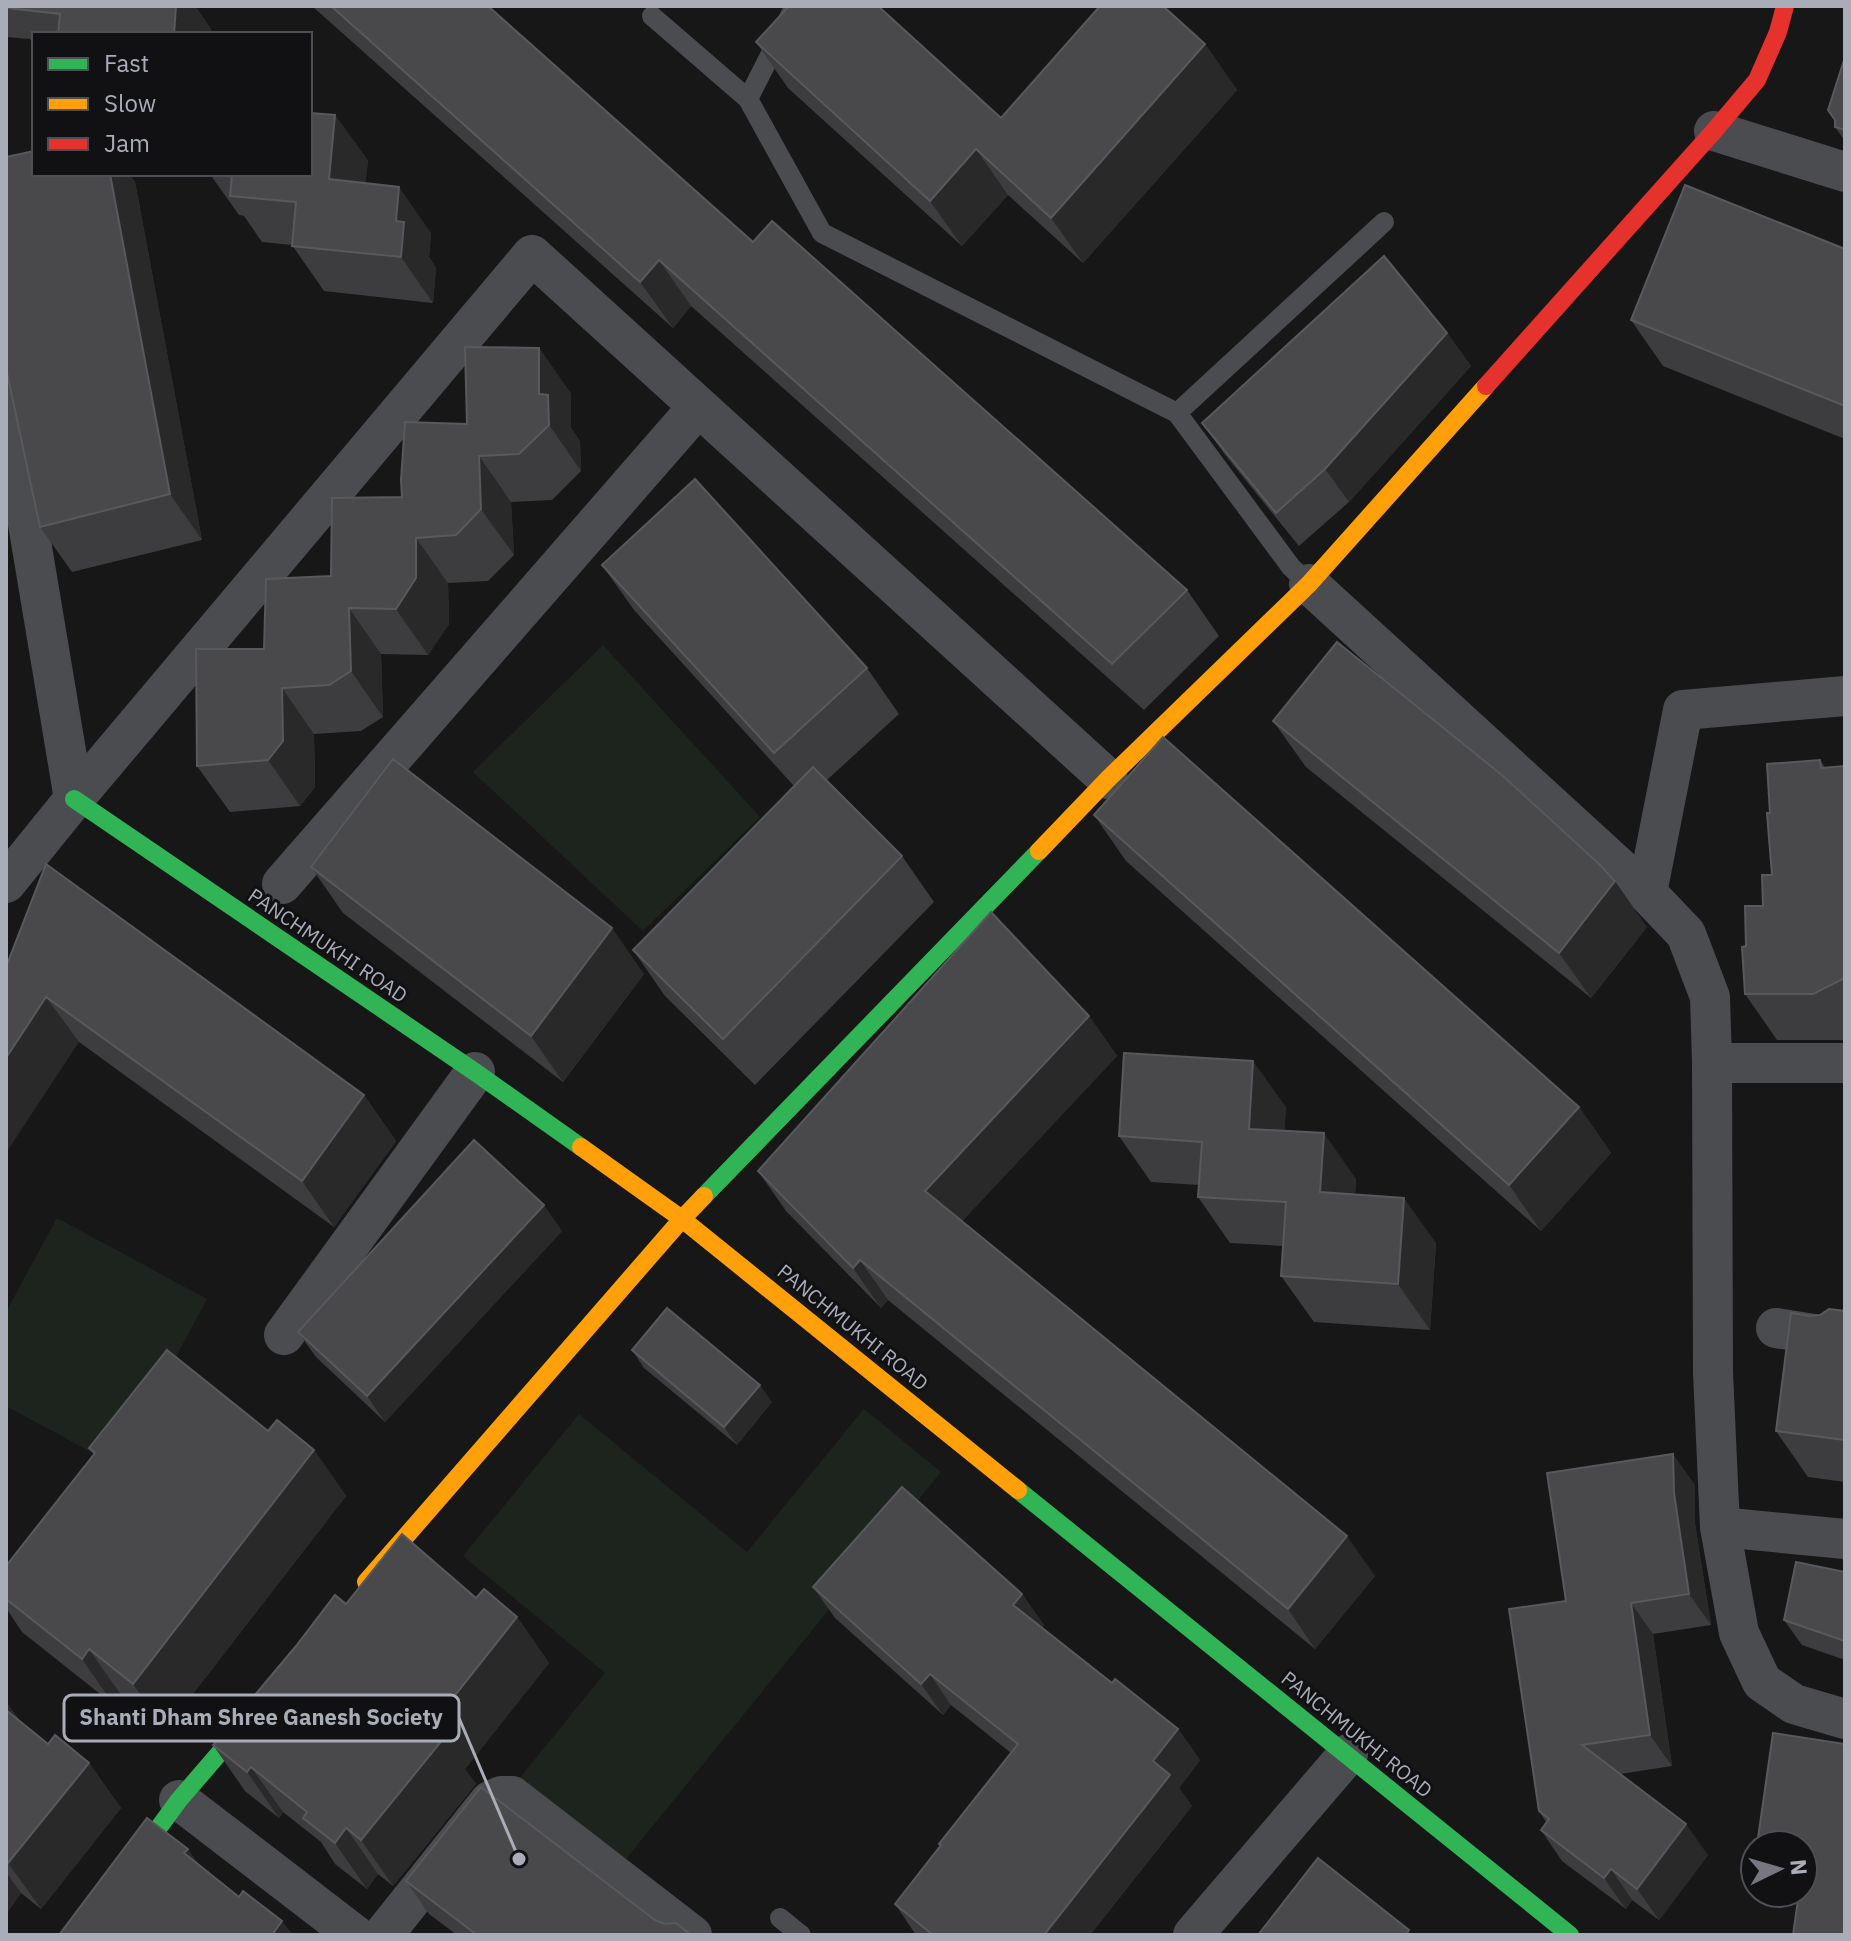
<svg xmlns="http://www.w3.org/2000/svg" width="1851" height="1941" viewBox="0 0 1851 1941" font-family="'IBM Plex Sans',sans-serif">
<rect width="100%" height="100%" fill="#171717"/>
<g fill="#1d241e">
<polygon points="603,645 760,817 643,931 473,772"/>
<polygon points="57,1218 207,1299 117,1466 6,1406 6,1312"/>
<polygon points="864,1409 941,1472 621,1865 518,1780 605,1673 463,1556 579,1414 747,1552"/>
</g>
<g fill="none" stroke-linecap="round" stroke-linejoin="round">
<g stroke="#4b4c50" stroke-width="20">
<polyline points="652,16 748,99 822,233 1177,413 1291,567 1309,584"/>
<polyline points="748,99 795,6"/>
<polyline points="1177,413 1384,222"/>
<polyline points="780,1918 801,1935"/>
</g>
<g stroke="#4b4c50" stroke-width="40">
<polyline points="1714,131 1845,172"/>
<polyline points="6,392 74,799"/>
<polyline points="1309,584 1647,893 1686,934 1710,997 1712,1063 1713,1372 1720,1527 1739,1633 1762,1682 1794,1704 1845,1719"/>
<polyline points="6,883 74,799 532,255 1108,779"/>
<polyline points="282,884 698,407"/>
<polyline points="1647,893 1683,710 1845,696"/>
<polyline points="1712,1063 1845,1063"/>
<polyline points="1776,1328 1845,1339"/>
<polyline points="284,1335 475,1072"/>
<polyline points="1720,1527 1845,1539"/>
<polyline points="179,1800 355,1935"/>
<polyline points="383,1935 490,1801 501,1796 512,1796 692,1935"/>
<polyline points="1193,1935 1348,1754"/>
</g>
<g stroke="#30b455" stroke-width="18">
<polyline points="74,799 475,1072 581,1147"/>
<polyline points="704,1196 1039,851"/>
<polyline points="1018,1490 1570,1935"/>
<polyline points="80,1935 179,1800 259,1707"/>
</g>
<g stroke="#ff9f0a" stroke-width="18">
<polyline points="1039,851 1108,779 1309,584 1486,386"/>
<polyline points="581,1147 682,1219 1018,1490"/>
<polyline points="366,1582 682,1219 704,1196"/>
</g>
<polyline stroke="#e5322d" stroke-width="18" points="1486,386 1714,131 1757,80 1778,32 1785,6"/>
</g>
<g fill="#3d3d3f">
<polygon points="6,6 195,6 211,29 210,34 34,34 34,45 30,39 6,37"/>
<polygon points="312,6 488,6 753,242 1187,590 1219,636 1144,710 691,306 673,328"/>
<polygon points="756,42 1001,118 1205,44 1237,90 1083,263 1008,195 962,246 788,88"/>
<polygon points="1845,57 1845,141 1835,127 1835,120"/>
<polygon points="335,115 368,161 365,183 431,233 429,257 436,268 433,303 324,291 292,245 262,242 244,216 239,215 212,177 185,174 310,174"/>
<polygon points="34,174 129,174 135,182 202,540 72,572 40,527"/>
<polygon points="1845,249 1845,439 1663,366 1631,320"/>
<polygon points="1447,333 1471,366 1349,502 1299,546 1226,456 1202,423"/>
<polygon points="539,348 571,394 571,428 580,441 581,471 552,500 511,502 514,555 488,581 448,583 449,624 428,655 381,654 383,717 361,731 314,734 315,787 300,806 230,812 197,766 264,649 402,497 467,424"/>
<polygon points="602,565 867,668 899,714 827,780 902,856 934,902 755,1085 665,996 633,950 794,786 634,610"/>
<polygon points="1273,721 1647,927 1591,998 1306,767"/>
<polygon points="1820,760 1825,767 1845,766 1845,1040 1777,1040 1745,994 1746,946 1763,906 1772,875 1770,813"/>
<polygon points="1094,815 1579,1107 1611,1153 1541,1231 1126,861"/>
<polygon points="311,867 644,974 563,1082 343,913"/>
<polygon points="6,967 364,1095 396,1141 334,1227 79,1042"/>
<polygon points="1089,1016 1117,1056 962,1221 1375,1576 1315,1649 888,1300 881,1308 786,1211 758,1171"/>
<polygon points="1286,1107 1284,1131 1356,1179 1355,1194 1436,1243 1430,1330 1314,1322 1281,1276 1284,1246 1230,1243 1198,1197 1199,1185 1151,1182 1119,1136"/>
<polygon points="562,1231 385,1422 316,1357 298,1332"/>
<polygon points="1845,1311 1845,1482 1808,1477 1776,1431 1810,1316"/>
<polygon points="632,1350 772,1402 737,1445 644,1368"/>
<polygon points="268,1431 314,1450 346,1496 165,1730 121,1695 114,1705 22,1632 6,1608 6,1566 94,1455 89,1448"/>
<polygon points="1695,1485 1695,1524 1711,1625 1653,1634 1672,1766 1620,1774 1708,1855 1659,1920 1632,1900 1626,1909 1562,1861 1541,1830 1546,1822 1539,1811 1566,1601"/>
<polygon points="1845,1572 1845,1660 1802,1645 1784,1620"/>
<polygon points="813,1587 1022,1594 1044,1625 1042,1628 1112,1683 1178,1729 1200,1760 1179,1788 1192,1806 1090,1935 916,1935 895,1904 1011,1753 951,1705 943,1715 835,1618"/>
<polygon points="476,1598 517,1617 549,1663 465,1769 476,1784 393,1886 378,1874 367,1889 335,1864 321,1842 283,1812 279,1818 245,1791 213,1745 346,1604"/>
<polygon points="6,1702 20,1721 48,1744 89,1763 121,1808 41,1909 21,1893 6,1914"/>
<polygon points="406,1881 655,1920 691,1935 457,1935 429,1914"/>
<polygon points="1771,1893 1803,1893 1797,1904 1777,1902"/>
</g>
<g fill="#29292a">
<polygon points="176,6 195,6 211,29 210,34 174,34"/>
<polygon points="1205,44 1237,90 1083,263 1051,218"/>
<polygon points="335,115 368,161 361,225 329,179"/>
<polygon points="976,149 1008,195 962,246 930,201"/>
<polygon points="110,174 129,174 135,182 202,540 170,494"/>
<polygon points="399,187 431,233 429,257 436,268 433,303 401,257 396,221"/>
<polygon points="659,260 691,306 673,328 640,282"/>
<polygon points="1447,333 1471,366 1349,502 1325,469"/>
<polygon points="539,348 571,394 571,428 580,441 581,471 549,425 539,394"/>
<polygon points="479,456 511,502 514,555 481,509"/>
<polygon points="416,538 448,583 449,624 428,655 396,609"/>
<polygon points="349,608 381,654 383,717 351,671"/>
<polygon points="282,688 314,734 315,787 300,806 268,760"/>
<polygon points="1615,881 1647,927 1591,998 1559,953"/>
<polygon points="612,928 644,974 563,1082 531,1036"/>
<polygon points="46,997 79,1042 6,1153 6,1058"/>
<polygon points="1089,1016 1117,1056 953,1231 925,1191"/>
<polygon points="1253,1061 1286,1107 1282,1175 1249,1129"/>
<polygon points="364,1095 396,1141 334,1227 302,1181"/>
<polygon points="1579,1107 1611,1153 1541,1231 1509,1185"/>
<polygon points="1324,1133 1356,1179 1352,1238 1320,1192"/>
<polygon points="1404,1198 1436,1243 1430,1330 1398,1284"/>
<polygon points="544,1205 562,1231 385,1422 367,1396"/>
<polygon points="860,1260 888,1300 881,1308 853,1268"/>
<polygon points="760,1385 772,1402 737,1445 724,1427"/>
<polygon points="314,1450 346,1496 165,1730 133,1684"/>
<polygon points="1673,1454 1695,1485 1695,1524 1711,1625 1689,1594 1674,1493"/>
<polygon points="1347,1536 1375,1576 1315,1649 1288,1609"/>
<polygon points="1022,1594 1044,1625 1035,1636 1013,1605"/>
<polygon points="1631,1603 1653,1634 1672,1766 1650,1735"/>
<polygon points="517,1617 549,1663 465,1769 476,1784 393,1886 361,1840 430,1727"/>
<polygon points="89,1649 121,1695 114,1705 82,1659"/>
<polygon points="930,1674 951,1705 943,1715 921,1684"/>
<polygon points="6,1702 28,1734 6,1721"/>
<polygon points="1178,1729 1200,1760 1179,1788 1192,1806 1090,1935 1044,1935 1153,1761"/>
<polygon points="89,1763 121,1808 41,1909 8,1863"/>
<polygon points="251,1767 283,1812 279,1818 247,1772"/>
<polygon points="1686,1824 1708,1855 1659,1920 1637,1889"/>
<polygon points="346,1828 378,1874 367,1889 335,1843"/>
<polygon points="188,1849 220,1895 184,1853"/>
<polygon points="1611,1869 1632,1900 1626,1909 1604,1878"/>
<polygon points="6,1872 21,1893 6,1914"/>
<polygon points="282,1921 293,1935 272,1935"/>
</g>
<g fill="#49494c" stroke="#58595d" stroke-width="2">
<polygon points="8,6 176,6 174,34 58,34 60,14 8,8"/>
<polygon points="331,6 488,6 753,242 772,221 1187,590 1112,664 659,260 640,282"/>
<polygon points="789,6 878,6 1001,118 1100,6 1163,6 1205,44 1051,218 976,149 930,201 756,42"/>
<polygon points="1845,57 1845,130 1835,127 1835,120 1828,110"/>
<polygon points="310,113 335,115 329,179 399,187 396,221 404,222 401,257 292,246 296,202 230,196 232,174 310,174"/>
<polygon points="34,151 34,174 110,174 170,494 40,527 6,368 6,157"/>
<polygon points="1685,185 1845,249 1845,406 1631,320"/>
<polygon points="1384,256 1447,333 1325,469 1276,513 1202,423"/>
<polygon points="465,347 539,348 539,394 548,395 549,425 519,454 479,456 481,509 456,535 416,538 416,578 396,609 349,608 351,671 329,685 282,688 283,741 268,760 197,766 196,649 264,649 266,579 331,576 332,498 402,497 401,480 405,422 467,424"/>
<polygon points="695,479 867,668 774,753 602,565"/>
<polygon points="1337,642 1503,776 1599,864 1615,881 1559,953 1273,721"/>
<polygon points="1163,737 1579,1107 1509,1185 1094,815"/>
<polygon points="393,759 612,928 531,1036 311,867"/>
<polygon points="1820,760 1821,768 1845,766 1845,978 1813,994 1745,994 1742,947 1746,946 1745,906 1763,906 1762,875 1772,875 1767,813 1770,813 1767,764"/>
<polygon points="813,767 902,856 723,1039 633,950"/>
<polygon points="46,864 364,1095 302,1181 46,997 6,1058 6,967"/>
<polygon points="991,912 1089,1016 925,1191 1347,1536 1288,1609 860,1260 853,1268 758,1171"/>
<polygon points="1124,1053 1253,1061 1249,1129 1324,1133 1320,1192 1404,1198 1398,1284 1281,1276 1286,1202 1198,1197 1202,1142 1119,1136"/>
<polygon points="474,1140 544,1205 367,1396 298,1332"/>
<polygon points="667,1308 760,1385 724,1427 632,1350"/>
<polygon points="1829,1309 1845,1311 1845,1440 1776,1431 1791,1313 1810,1316 1820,1315"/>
<polygon points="167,1350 268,1431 277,1420 314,1450 133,1684 89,1649 82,1659 6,1599 6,1566 95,1453 89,1448"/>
<polygon points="1673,1454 1674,1493 1689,1594 1631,1603 1650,1735 1582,1745 1686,1824 1637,1889 1611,1869 1604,1878 1541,1830 1549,1819 1539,1811 1509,1609 1566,1601 1547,1473"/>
<polygon points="902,1487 1022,1594 1013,1605 1112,1683 1115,1679 1178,1729 1153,1761 1170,1775 1044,1935 933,1935 895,1904 941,1845 939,1844 1018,1744 930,1674 921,1684 813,1587"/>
<polygon points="402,1534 476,1598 484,1589 517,1617 430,1727 444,1738 361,1840 346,1828 335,1843 303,1818 307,1812 251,1767 247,1772 213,1745 296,1646 335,1595 346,1604"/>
<polygon points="1796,1562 1845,1572 1845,1641 1784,1620"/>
<polygon points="6,1710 48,1744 55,1735 89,1763 8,1863 6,1861"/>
<polygon points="1773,1733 1845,1744 1845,1935 1793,1935 1799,1893 1803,1893 1803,1845 1757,1845"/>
<polygon points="481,1787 655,1920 665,1924 676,1923 691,1935 477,1935 406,1881"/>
<polygon points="147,1818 188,1849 184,1853 239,1897 243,1891 282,1921 272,1935 59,1935"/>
<polygon points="1318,1858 1409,1930 1406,1935 1258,1935"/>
</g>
<g text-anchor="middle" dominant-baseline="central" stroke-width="6" stroke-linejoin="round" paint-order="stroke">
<g font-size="20" fill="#a8adb8" stroke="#111113">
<text transform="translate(328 945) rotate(34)">PANCHMUKHI ROAD</text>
<text transform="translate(853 1327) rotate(39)">PANCHMUKHI ROAD</text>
<text transform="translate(1357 1734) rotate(39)">PANCHMUKHI ROAD</text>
</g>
</g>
<path fill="none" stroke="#a8adb8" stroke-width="3" d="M519 1859L459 1718"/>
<circle fill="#a8adb8" stroke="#111113" stroke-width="3" cx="519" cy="1859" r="8"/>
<rect fill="#111113" stroke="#a8adb8" stroke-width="3" x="64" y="1695" width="395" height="46" rx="8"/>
<g font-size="22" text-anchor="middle" font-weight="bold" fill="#a8adb8">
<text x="261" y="1725">Shanti Dham Shree Ganesh Society</text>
</g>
<rect width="1851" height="1941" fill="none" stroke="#a8adb8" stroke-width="16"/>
<rect x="32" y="32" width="280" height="144" fill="#111113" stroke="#4d4f55" stroke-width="2"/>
<rect x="48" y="58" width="40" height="12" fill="#30b455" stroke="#4d4f55" stroke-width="2"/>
<text x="104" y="72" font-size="24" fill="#a8adb8">Fast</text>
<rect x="48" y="98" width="40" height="12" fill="#ff9f0a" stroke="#4d4f55" stroke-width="2"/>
<text x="104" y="112" font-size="24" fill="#a8adb8">Slow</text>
<rect x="48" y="138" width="40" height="12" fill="#e5322d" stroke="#4d4f55" stroke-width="2"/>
<text x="104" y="152" font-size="24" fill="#a8adb8">Jam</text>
<g transform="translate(1779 1869) rotate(85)"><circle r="38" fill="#111113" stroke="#4d4f55" stroke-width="2"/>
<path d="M0-6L14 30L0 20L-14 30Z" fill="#757880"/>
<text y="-12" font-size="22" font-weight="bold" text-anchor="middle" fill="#a8adb8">N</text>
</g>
</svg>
